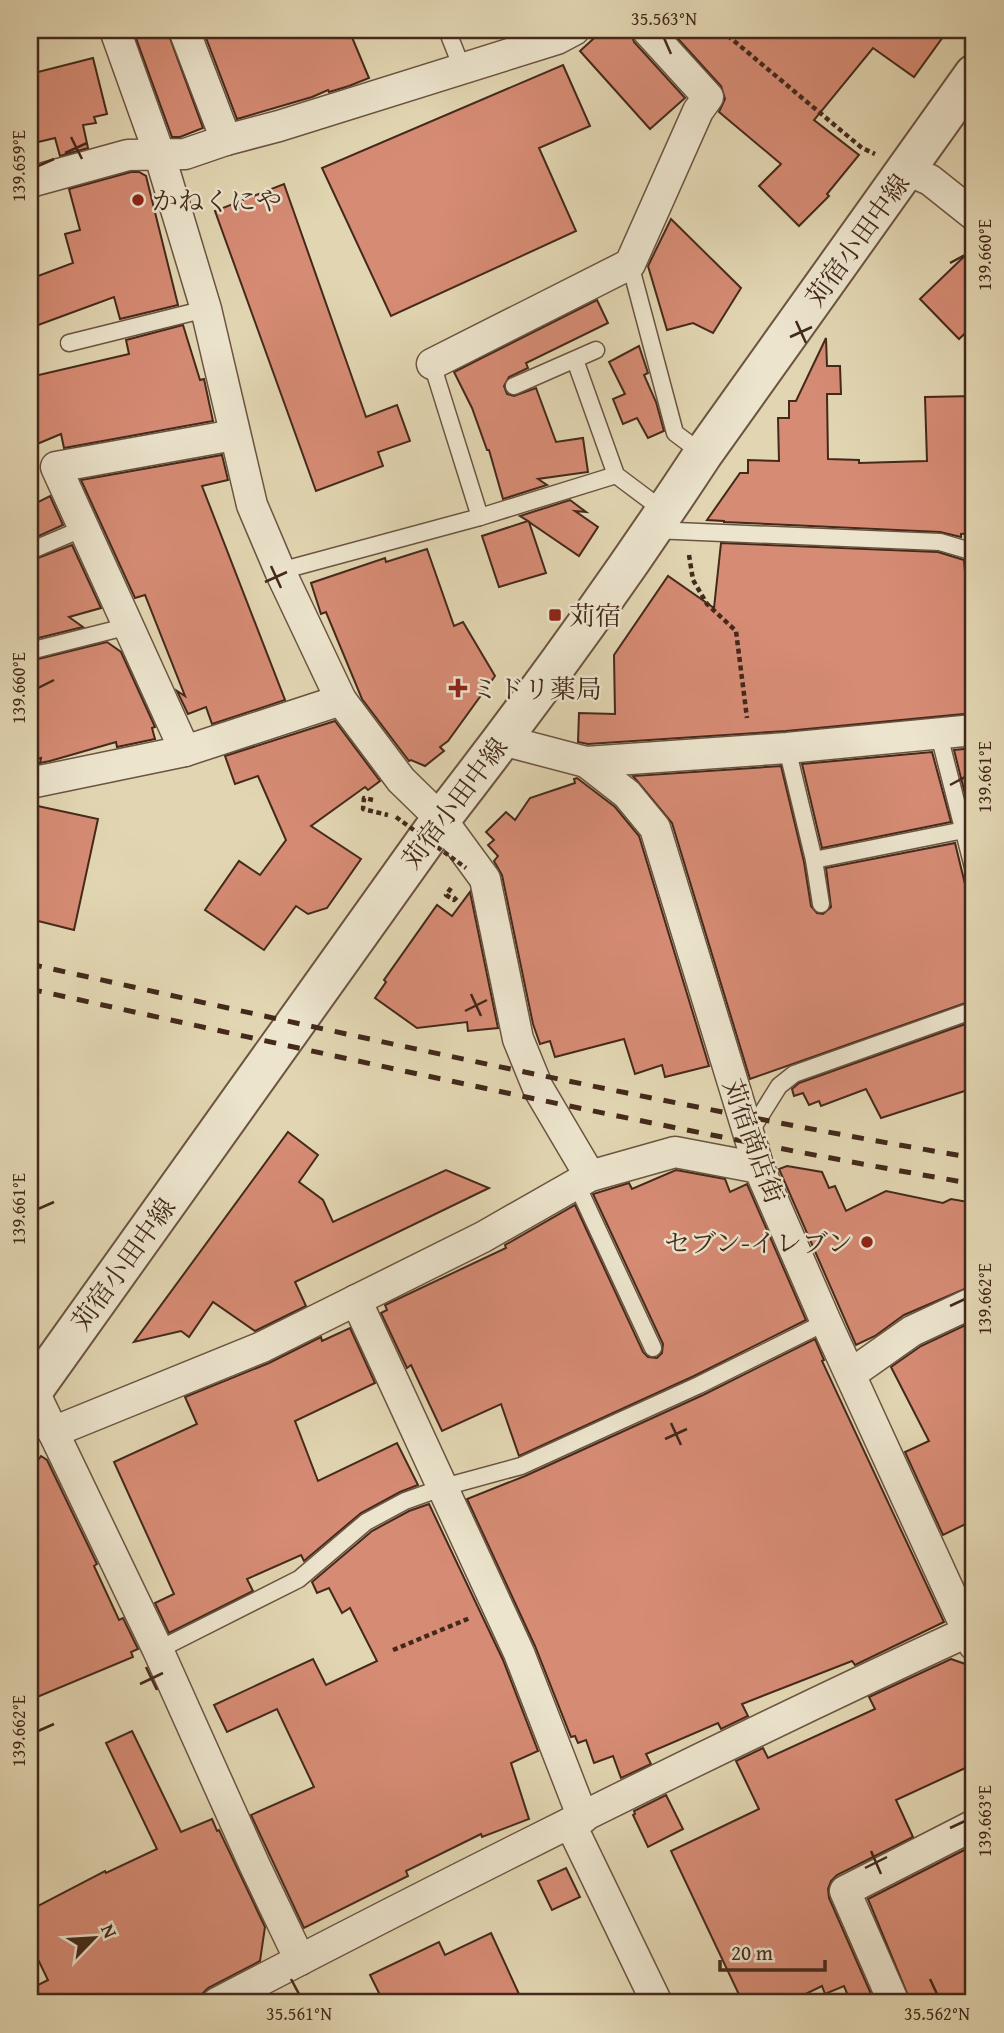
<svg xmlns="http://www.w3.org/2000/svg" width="1004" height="2033" viewBox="0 0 1004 2033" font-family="'Gentium Book Plus','Noto Serif JP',serif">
<rect width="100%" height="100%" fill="#e2d6b2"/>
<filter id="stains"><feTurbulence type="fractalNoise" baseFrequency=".00286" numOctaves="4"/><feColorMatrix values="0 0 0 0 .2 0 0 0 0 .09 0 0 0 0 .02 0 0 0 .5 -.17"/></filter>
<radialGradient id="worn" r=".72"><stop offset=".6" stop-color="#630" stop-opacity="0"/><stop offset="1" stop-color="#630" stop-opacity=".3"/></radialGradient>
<g fill="#d68b74" stroke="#44291b" stroke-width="2">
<polygon points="133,30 167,30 203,128 180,137 172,137"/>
<polygon points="203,30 349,30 369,78 349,86 329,92 328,90 312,97 237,119"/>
<polygon points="603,30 630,30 634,42 685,98 650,129 580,51"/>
<polygon points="670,30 948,30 914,77 873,48 814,120 859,155 827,194 829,196 799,226 759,186 781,164 719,112 725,99 721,86"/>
<polygon points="93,58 107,114 94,117 96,123 83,125 88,148 60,156 55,138 30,144 30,74"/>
<polygon points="563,65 590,126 539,148 576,231 391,316 322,168"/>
<polygon points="131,172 139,172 146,176 178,305 120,319 114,297 30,328 30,279 73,263 65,234 80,230 69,189"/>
<polygon points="284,184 366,417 397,405 410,441 378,452 383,466 316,491 215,211"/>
<polygon points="671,219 741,288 713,333 693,323 667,330 648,266"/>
<polygon points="974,247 974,325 959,339 920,299"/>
<polygon points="597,300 608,323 526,363 528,368 509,377 504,386 507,394 514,396 536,388 556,442 583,438 588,472 538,479 547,485 503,499 489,450 487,450 472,408 454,372"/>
<polygon points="183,325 200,380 204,379 213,421 64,448 61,434 30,447 30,377 129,354 126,340"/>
<polygon points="826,338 827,366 840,366 841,394 827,394 828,459 859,460 859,463 927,461 925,397 974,396 974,533 961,534 961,537 940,532 724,522 724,521 707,520 740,473 748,473 748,460 779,461 778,418 789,418 789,401 796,401"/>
<polygon points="639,346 648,373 644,375 656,402 664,431 648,438 637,418 623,424 613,399 625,394 609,362"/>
<polygon points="222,455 228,480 202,486 285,700 212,724 206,707 188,714 177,691 185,696 145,595 135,598 81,480"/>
<polygon points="50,496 63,525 30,540 30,506"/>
<polygon points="570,500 586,512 575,511 598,527 579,556 529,522 546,573 499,587 482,536 528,521 520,516"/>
<polygon points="721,543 938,552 964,560 967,595 972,595 974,713 786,731 588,744 578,742 579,713 615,714 614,655 668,576 714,608"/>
<polygon points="72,545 101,608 69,617 83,627 30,640 30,561"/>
<polygon points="427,549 454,626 463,622 495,676 448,741 440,747 444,751 425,766 411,760 409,761 362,699 326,612 321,614 311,583 385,558 386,562"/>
<polygon points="107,642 121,652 155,727 152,728 155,739 117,747 116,742 50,761 40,763 41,758 30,761 30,661"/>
<polygon points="335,721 380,781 368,790 365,787 311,826 361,859 327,908 308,914 296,906 264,950 205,910 239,861 260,875 286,840 258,776 235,784 225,756"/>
<polygon points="974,748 974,817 971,818 954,750"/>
<polygon points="932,752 951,822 822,848 802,764"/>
<polygon points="781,766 804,862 811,906 817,913 823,914 831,907 826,868 955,843 974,921 974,1000 750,1079 672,823 633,776"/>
<polygon points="577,778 615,807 639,836 709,1066 665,1077 662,1065 635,1074 624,1039 555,1057 550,1041 540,1044 533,1024 502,875 494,861 498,856 488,845 494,840 486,832 506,812 515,820 530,798 575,783 574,779"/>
<polygon points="33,805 98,819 74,930 30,919 30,822"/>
<polygon points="470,892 498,1028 468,1031 467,1022 417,1028 375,998 386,982 384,980 437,905 452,916"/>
<polygon points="974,1021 974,1088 881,1118 866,1089 821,1106 819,1101 809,1105 803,1093 794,1096 792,1089 799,1083"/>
<polygon points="288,1132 318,1155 299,1182 323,1200 333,1222 446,1170 489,1188 295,1282 306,1306 255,1331 213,1302 189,1337 181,1331 134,1342"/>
<polygon points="787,1166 822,1172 829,1188 835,1186 846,1211 886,1191 943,1203 951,1199 974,1203 974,1285 904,1315 875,1336 856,1345 779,1169"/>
<polygon points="676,1170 725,1179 730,1192 747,1184 806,1320 694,1376 519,1456 501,1404 442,1431 411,1365 407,1368 381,1313 387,1310 385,1305 506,1248 505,1245 575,1205 643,1352 648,1357 657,1358 662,1353 663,1344 593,1194 629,1183 632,1189"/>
<polygon points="974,1321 974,1520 943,1535 905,1452 929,1441 891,1367 921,1346"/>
<polygon points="350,1328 375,1383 295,1421 318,1481 397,1443 418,1485 400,1492 361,1513 304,1561 301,1555 247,1579 253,1591 169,1633 155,1603 174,1594 114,1462 197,1424 185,1397 269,1363 321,1337 322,1341"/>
<polygon points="815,1339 824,1360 822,1361 944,1622 855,1665 852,1661 742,1704 748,1716 721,1729 718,1723 646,1754 651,1764 621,1778 613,1756 594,1763 586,1740 578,1743 575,1736 571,1737 535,1646 467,1499 525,1476 703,1395"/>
<polygon points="41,1456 47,1460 97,1564 94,1566 119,1620 123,1618 138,1649 131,1652 133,1657 30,1700 30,1471"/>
<polygon points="429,1504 503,1660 538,1751 511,1763 529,1819 482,1837 481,1834 406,1871 408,1876 304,1928 251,1815 314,1787 277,1709 227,1732 214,1705 313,1659 326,1685 377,1661 350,1608 342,1613 329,1588 317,1593 312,1582 372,1531 409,1511"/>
<polygon points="974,1578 974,1604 965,1582"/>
<polygon points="951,1659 974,1667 974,1764 896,1800 913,1837 837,1875 831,1881 828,1889 829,1898 875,2003 851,2003 844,1986 825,1994 822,1986 787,2003 743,2003 671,1851 759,1809 736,1761 763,1748 768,1758 875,1709 869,1697"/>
<polygon points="132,1731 181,1832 212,1819 217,1831 219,1830 265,1927 260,1961 208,1988 202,1994 200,2003 30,2003 30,1989 48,1980 30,1943 30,1910 105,1871 106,1873 157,1849 106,1743"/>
<polygon points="666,1795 683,1829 648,1847 633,1815 635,1814 634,1811"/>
<polygon points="974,1845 974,2003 911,2003 868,1899"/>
<polygon points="566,1868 580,1897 552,1910 538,1881"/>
<polygon points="491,1933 519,1994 499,2003 384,2003 370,1975 439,1942 445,1955"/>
</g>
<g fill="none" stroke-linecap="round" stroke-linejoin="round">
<g stroke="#6c5441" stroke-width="19">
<g id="service">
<polyline points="447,30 462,68"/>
<polyline points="630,264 675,433 703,454"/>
<polyline points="69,343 206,309"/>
<polyline points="575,360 616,475 664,511"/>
<polyline points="432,364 480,517"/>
<polyline points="514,386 596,350"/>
<polyline points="653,530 940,542 974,552"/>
<polyline points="30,551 84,528"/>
<polyline points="280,571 480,517 616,475"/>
<polyline points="30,651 129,626"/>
<polyline points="939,735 974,871"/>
<polyline points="787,748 814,860 821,904"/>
<polyline points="814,860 974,828"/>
<polyline points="749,1134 779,1086 794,1074 974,1010"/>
<polyline points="576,1183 653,1348"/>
<polyline points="158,1650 299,1579 366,1522 405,1501 444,1487 521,1466 699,1385 826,1322"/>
</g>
</g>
<g stroke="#6c5441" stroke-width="33">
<g id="minor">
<polyline points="115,30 159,153 206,309 252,505 280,571 341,700 401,780 441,819 485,879 518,1039 538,1088 590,1176"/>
<polyline points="184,30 226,140"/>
<polyline points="907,170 930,180 974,215"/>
<polyline points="30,182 128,155 185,154 226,140 279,126 557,39 574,30"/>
<polyline points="432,364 630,264 698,111 708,97 647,30"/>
<polyline points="502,740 586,762 787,748 974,730"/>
<polyline points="185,751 56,467 234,435"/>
<polyline points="586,762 627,794 655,828 759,1168 826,1322 974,1645"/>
<polyline points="30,783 185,751 341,700"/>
<polyline points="356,1300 519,1653 583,1818"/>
<polyline points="851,1374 912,1331 974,1302"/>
<polyline points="33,1390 158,1650 255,1866 300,1960"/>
<polyline points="53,1432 262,1347 483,1237 590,1176 675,1152 759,1168"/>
<polyline points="570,1823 657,2003"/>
<path d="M217,2003C464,1874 714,1749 967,1632"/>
<polyline points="894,2003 845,1891 974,1825"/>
</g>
</g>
<g stroke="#6c5441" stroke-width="42">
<path id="tertiary" d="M30,1395L441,819C533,701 621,579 703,454L974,74"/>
</g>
<g stroke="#44291b" stroke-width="4.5" stroke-dasharray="5 3.5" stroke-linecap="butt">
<polyline points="721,30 862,148 875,154"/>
<polyline points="689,555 693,580 707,604 736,631 747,718"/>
<polyline points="373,800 364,798 363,809 388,815"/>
<polyline points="451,888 446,895 454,900 457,897"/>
<polyline points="393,1650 470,1618"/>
</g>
<use href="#service" stroke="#ece4cd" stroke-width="16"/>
<use href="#minor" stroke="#ece4cd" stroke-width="30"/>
<use href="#tertiary" stroke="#ece4cd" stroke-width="38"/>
<g stroke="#44291b" stroke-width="5" stroke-dasharray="12 12" stroke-linecap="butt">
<path d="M30,964C344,1034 657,1104 974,1158"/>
<path d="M30,989C344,1058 658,1129 974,1184"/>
</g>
<polyline stroke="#44291b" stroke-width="4.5" stroke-dasharray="5 3.5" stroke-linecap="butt" points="396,817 466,868"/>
</g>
<path fill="none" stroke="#44291b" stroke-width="2.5" d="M664,38L671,54M71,137L82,159M65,153L87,143M38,166L54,159M950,263L965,255M796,321L806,343M790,337L812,327M271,566L281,588M265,582L287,572M38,688L54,680M950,785L965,777M471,994L481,1016M465,1011L487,1000M38,1209L54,1202M950,1306L965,1299M671,1423L681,1445M665,1439L687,1429M146,1667L157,1690M140,1684L163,1673M38,1731L54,1724M950,1828L965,1821M871,1851L881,1874M865,1868L887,1857M291,1979L299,1994M930,1979L937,1994"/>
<g fill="#8f2418" stroke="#ece4cd" stroke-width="2.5">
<circle cx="138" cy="200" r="7"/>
<rect x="548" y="608" width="14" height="14" rx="3.5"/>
<path d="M454.5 677.5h7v7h7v7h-7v7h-7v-7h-7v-7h7z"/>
<circle cx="867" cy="1242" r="7"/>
</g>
<g text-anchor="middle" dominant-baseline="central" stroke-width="5" stroke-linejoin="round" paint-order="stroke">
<g font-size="26" fill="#44291b" stroke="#ece4cd" text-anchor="start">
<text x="152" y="200">かねくにや</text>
<text x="569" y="615">苅宿</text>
<text x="472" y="688">ミドリ薬局</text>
<text x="853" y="1242" text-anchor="end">セブン-イレブン</text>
</g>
<g font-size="26" fill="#44291b" stroke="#ece4cd">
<text transform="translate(857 240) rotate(-54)">苅宿小田中線</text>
<text transform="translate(454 803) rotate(-53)">苅宿小田中線</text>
<text transform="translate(754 1141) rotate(70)">苅宿商店街</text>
<text transform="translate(123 1264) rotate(-54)">苅宿小田中線</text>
</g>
</g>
<rect width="1004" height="2033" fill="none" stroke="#e2d6b2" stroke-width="77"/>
<g transform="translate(94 1938) rotate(65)" stroke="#ece4cd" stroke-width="5" paint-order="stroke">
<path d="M0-5L12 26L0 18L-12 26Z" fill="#44291b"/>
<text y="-10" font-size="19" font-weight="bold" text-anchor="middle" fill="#44291b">N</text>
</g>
<path d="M720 1960v10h105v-10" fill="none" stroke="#44291b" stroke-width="3.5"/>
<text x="731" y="1960" font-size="21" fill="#44291b" stroke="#ece4cd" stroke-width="5" paint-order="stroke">20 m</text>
<rect x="38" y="38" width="927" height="1956" fill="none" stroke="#44291b" stroke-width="2.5"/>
<g font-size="18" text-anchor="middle" fill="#44291b">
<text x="664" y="25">35.563°N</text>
<text transform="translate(19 166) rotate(-90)" y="6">139.659°E</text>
<text transform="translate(985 255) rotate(-90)" y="6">139.660°E</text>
<text transform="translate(19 688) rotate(-90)" y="6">139.660°E</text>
<text transform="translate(985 777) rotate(-90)" y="6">139.661°E</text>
<text transform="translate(19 1209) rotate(-90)" y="6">139.661°E</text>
<text transform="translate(985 1299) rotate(-90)" y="6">139.662°E</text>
<text transform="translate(19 1731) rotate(-90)" y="6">139.662°E</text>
<text transform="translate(985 1821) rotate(-90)" y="6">139.663°E</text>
<text x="299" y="2020">35.561°N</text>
<text x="937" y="2020">35.562°N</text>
</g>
<rect width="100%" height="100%" filter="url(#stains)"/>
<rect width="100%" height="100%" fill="url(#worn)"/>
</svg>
